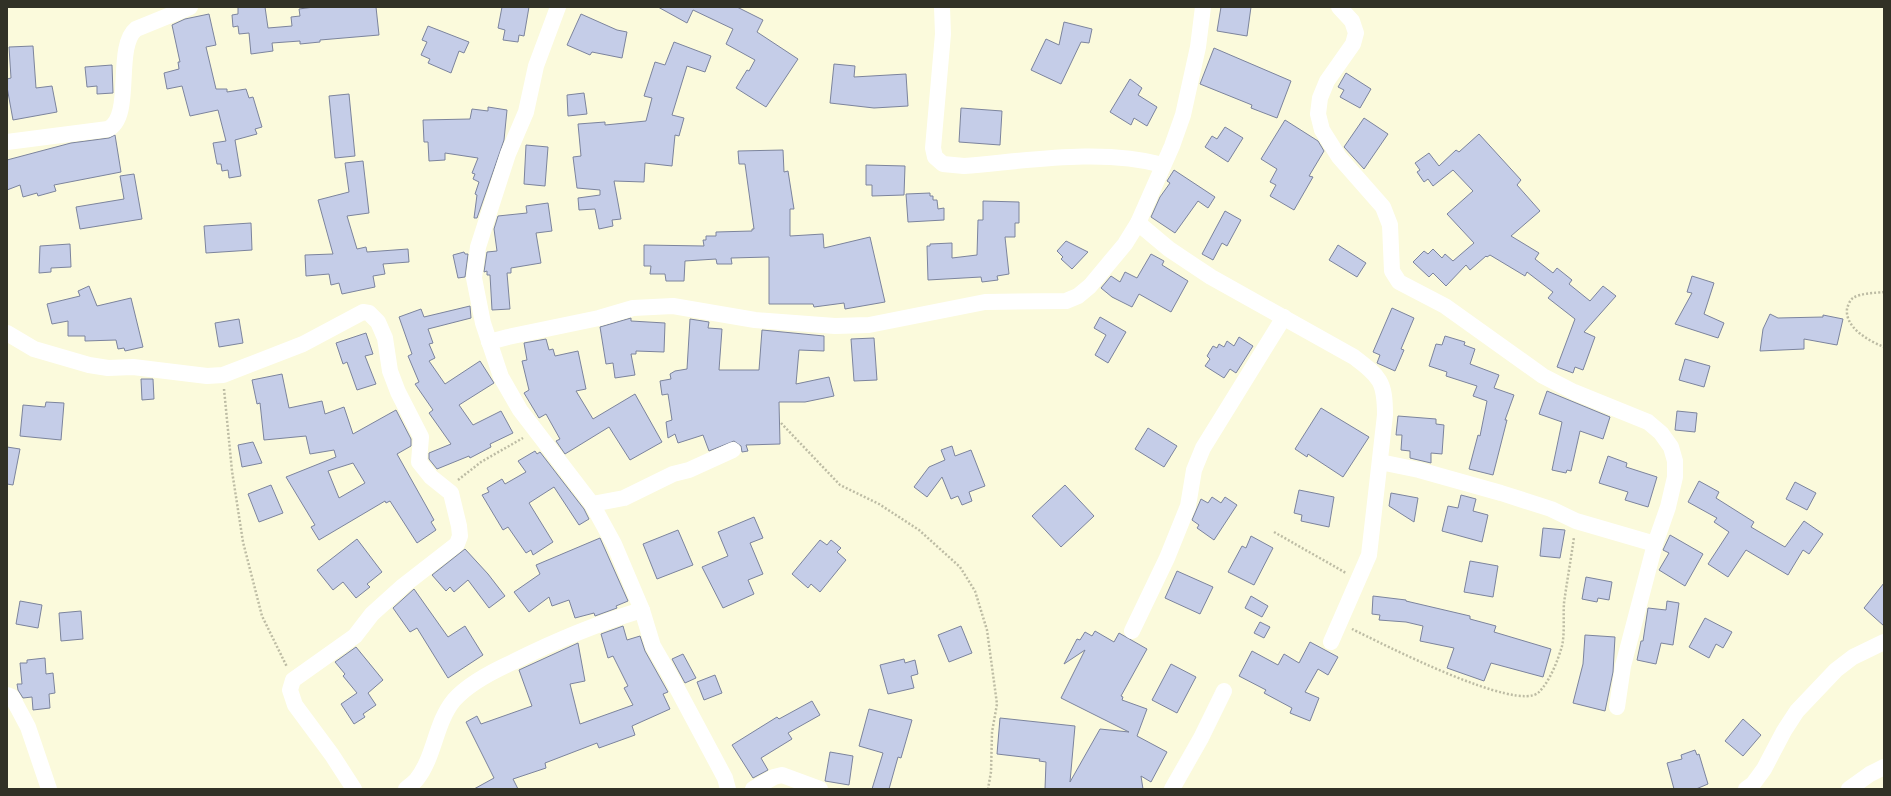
<svg xmlns="http://www.w3.org/2000/svg" width="1891" height="796" viewBox="0 0 1891 796" font-family="Karla,sans-serif">
<rect width="100%" height="100%" fill="#fbfadc"/>
<g fill="#c5cde8" stroke="#7c849d" fill-rule="evenodd">
<polygon points="238,7 265,7 268,28 292,26 291,17 300,16 299,9 314,7 376,7 379,35 320,40 320,42 300,44 300,41 272,43 273,51 251,54 249,33 239,34 238,26 233,27 232,15 238,14"/>
<polygon points="502,7 529,7 524,36 519,35 518,42 503,40 505,30 498,28"/>
<polygon points="658,7 737,7 763,20 757,32 798,59 766,107 736,88 747,70 749,71 755,60 726,44 733,29 693,10 687,23"/>
<polygon points="1221,7 1251,7 1247,36 1217,31"/>
<polygon points="209,14 216,45 206,47 216,89 227,89 227,92 246,89 249,98 253,97 262,127 255,129 257,134 235,140 241,176 229,178 228,170 222,171 221,164 217,164 213,143 226,141 218,110 190,116 182,86 167,89 164,73 179,69 178,62 180,62 172,25 185,19"/>
<polygon points="581,14 617,30 627,32 622,58 592,52 590,55 567,45"/>
<polygon points="1064,22 1092,29 1089,43 1081,42 1061,84 1031,70 1046,39 1059,45"/>
<polygon points="428,26 469,42 464,53 459,51 451,73 428,63 430,59 421,55 427,42 422,40"/>
<polygon points="674,42 711,56 705,72 687,66 672,115 684,118 679,136 675,135 672,166 645,163 644,182 614,181 621,219 612,220 613,226 599,229 595,209 579,210 578,198 600,195 600,190 577,188 573,157 581,156 578,124 605,122 605,125 646,121 652,98 644,96 655,62 665,65"/>
<polygon points="33,46 36,88 52,86 57,112 13,120 7,87 7,79 11,78 9,47"/>
<polygon points="1214,48 1291,81 1277,118 1251,108 1252,105 1200,84"/>
<polygon points="834,64 855,66 854,77 906,74 908,106 874,108 830,103"/>
<polygon points="112,65 113,93 97,94 97,86 87,87 85,67"/>
<polygon points="1346,73 1371,89 1360,108 1340,97 1344,90 1338,87"/>
<polygon points="1130,79 1142,88 1138,95 1157,107 1147,126 1134,118 1131,125 1110,112"/>
<polygon points="584,93 587,114 568,116 567,95"/>
<polygon points="349,94 355,156 335,158 329,96"/>
<polygon points="488,107 507,110 504,140 477,218 474,218 477,195 475,194 479,182 473,179 475,174 472,173 478,158 445,153 445,160 429,161 428,142 424,142 423,120 470,119 472,109 488,111"/>
<polygon points="961,108 1002,111 1000,145 959,142"/>
<polygon points="1364,118 1388,134 1364,169 1344,147"/>
<polygon points="1285,120 1318,141 1324,151 1309,176 1313,177 1294,210 1270,196 1276,185 1270,182 1277,169 1261,159"/>
<polygon points="1225,127 1243,138 1228,162 1205,147 1212,136 1217,139"/>
<polygon points="1479,134 1521,180 1517,185 1540,211 1511,236 1539,253 1535,259 1553,273 1557,268 1572,280 1569,284 1590,301 1603,286 1616,296 1584,332 1595,337 1583,370 1575,367 1573,373 1557,367 1575,319 1548,298 1553,292 1527,272 1525,276 1490,255 1487,257 1486,256 1470,270 1466,265 1446,286 1433,273 1429,277 1413,262 1424,251 1428,254 1433,249 1442,258 1445,254 1453,261 1474,243 1447,214 1473,191 1453,170 1433,186 1428,179 1424,182 1417,172 1420,170 1415,163 1429,153 1439,166 1456,150 1459,152"/>
<polygon points="115,135 121,172 54,185 56,191 38,196 37,193 23,197 20,185 7,190 7,160 71,143 109,138"/>
<polygon points="526,145 548,147 545,186 524,184"/>
<polygon points="783,150 784,172 788,171 794,209 790,209 790,236 823,234 824,248 870,237 885,302 845,309 844,303 814,307 813,304 769,304 769,257 731,258 732,264 717,264 716,259 685,261 684,281 666,281 665,274 650,274 651,266 644,266 644,245 704,246 703,240 706,240 706,236 716,236 716,232 752,231 752,229 754,229 745,164 739,164 738,151"/>
<polygon points="363,161 369,213 347,216 357,249 366,247 367,252 408,249 409,262 383,264 385,274 373,276 375,287 342,294 339,283 331,285 329,274 306,276 305,255 333,254 318,200 349,192 345,163"/>
<polygon points="866,165 905,166 904,195 872,196 872,185 866,185"/>
<polygon points="1174,170 1215,197 1208,208 1198,201 1175,233 1151,217 1160,197 1170,183 1167,181"/>
<polygon points="134,174 142,219 80,229 76,207 124,199 120,176"/>
<polygon points="930,193 930,196 933,196 933,200 937,200 938,209 944,208 944,220 908,222 906,194"/>
<polygon points="983,201 1019,202 1019,223 1015,223 1015,237 1005,237 1009,274 997,276 998,280 982,282 981,277 928,280 927,246 930,246 930,244 952,243 952,258 977,255 978,220 983,220"/>
<polygon points="548,203 552,231 536,233 541,263 511,268 511,273 507,273 510,309 492,310 490,275 487,275 487,271 484,272 487,252 497,251 494,229 498,216 527,213 526,206"/>
<polygon points="1225,211 1241,220 1227,246 1222,243 1213,260 1202,254"/>
<polygon points="251,223 252,250 206,253 204,226"/>
<polygon points="1066,241 1088,252 1072,269 1061,259 1063,257 1057,251"/>
<polygon points="70,244 71,267 51,268 51,272 39,273 40,246"/>
<polygon points="1338,245 1366,263 1357,277 1329,260"/>
<polygon points="464,252 465,254 468,254 465,277 458,278 453,255"/>
<polygon points="1151,254 1164,261 1162,265 1188,281 1171,312 1139,294 1132,307 1112,297 1101,288 1111,276 1120,282 1125,272 1137,278"/>
<polygon points="1692,276 1714,283 1704,314 1724,323 1718,338 1675,324 1692,293 1687,292"/>
<polygon points="89,286 97,306 131,298 143,347 125,351 124,348 118,349 116,340 85,341 85,336 68,336 68,321 52,324 47,304 80,296 78,291"/>
<polygon points="470,306 471,318 428,329 433,343 429,344 435,358 429,361 445,384 480,361 494,383 459,405 473,425 501,411 513,433 490,444 491,447 470,458 469,456 437,469 429,459 429,453 451,444 429,413 433,410 415,384 419,382 408,356 412,354 399,317 421,309 424,317"/>
<polygon points="1392,308 1414,318 1401,349 1404,350 1395,371 1377,363 1380,355 1373,352"/>
<polygon points="1770,314 1778,318 1823,317 1823,315 1843,319 1837,345 1804,339 1804,349 1760,351 1763,329"/>
<polygon points="1100,317 1126,332 1108,363 1095,355 1106,335 1094,328"/>
<polygon points="631,318 631,321 665,323 664,352 636,351 636,354 631,354 635,375 615,378 613,363 606,364 600,327"/>
<polygon points="239,319 243,343 219,347 215,323"/>
<polygon points="690,319 709,322 708,328 722,329 719,370 759,370 762,330 824,336 824,351 799,350 796,384 829,377 834,396 805,402 779,402 780,444 746,445 748,451 742,452 741,446 734,441 709,451 703,435 678,443 675,434 668,438 666,422 672,420 668,394 662,395 660,381 671,379 670,374 675,371 687,369"/>
<polygon points="366,333 373,354 365,356 376,384 357,390 347,362 343,364 336,343"/>
<polygon points="1445,336 1465,342 1464,345 1475,349 1470,364 1499,375 1494,388 1514,395 1505,420 1507,420 1493,475 1469,469 1478,435 1480,436 1487,401 1473,396 1477,386 1446,376 1447,372 1429,366 1436,344 1442,345"/>
<polygon points="1239,337 1253,346 1236,373 1230,369 1224,378 1205,366 1210,359 1207,356 1213,346 1217,348 1219,344 1224,347 1227,341 1234,346"/>
<polygon points="874,338 877,380 854,381 851,339"/>
<polygon points="546,339 549,350 553,349 555,356 578,351 586,389 576,391 593,419 635,394 662,442 630,460 609,427 565,454 556,441 560,439 546,414 539,418 524,393 529,390 522,361 527,360 524,343"/>
<polygon points="1685,359 1710,366 1704,387 1679,380"/>
<path d="M282,374L289,408L322,401L325,414L344,407L353,434L396,410L411,439V446L397,454L434,520L431,522L436,530L417,543L390,501L386,503L385,501L319,540L311,527L315,525L286,477L336,457L334,450L310,454L306,436L264,440L260,403L257,404L252,380ZM353,463L365,483L339,498L328,471Z"/>
<polygon points="141,379 153,379 154,399 142,400"/>
<polygon points="1547,391 1610,417 1603,439 1580,431 1571,471 1567,470 1566,473 1552,470 1562,422 1539,414"/>
<polygon points="46,402 64,403 61,440 20,436 23,405 45,407"/>
<polygon points="1321,408 1369,437 1343,477 1308,454 1307,457 1295,449"/>
<polygon points="1677,411 1697,413 1695,432 1675,430"/>
<polygon points="1398,416 1436,419 1436,424 1444,425 1442,454 1431,453 1431,463 1410,458 1410,451 1401,450 1402,435 1396,435"/>
<polygon points="1148,428 1177,446 1164,467 1135,449"/>
<polygon points="253,442 262,463 242,467 238,445"/>
<polygon points="952,446 955,456 971,450 985,486 969,492 972,501 962,505 958,496 951,499 942,477 927,497 914,487 929,467 945,460 941,450"/>
<polygon points="7,447 20,449 13,485 7,484"/>
<polygon points="535,451 537,454 540,452 584,509 589,519 579,525 554,487 529,503 553,542 533,555 531,550 526,553 508,527 503,530 482,495 489,492 487,488 502,479 505,484 526,472 518,461"/>
<polygon points="1608,456 1627,463 1626,467 1657,477 1648,507 1625,500 1628,492 1599,483"/>
<polygon points="1699,481 1719,492 1716,498 1754,522 1751,527 1785,547 1804,521 1823,534 1809,554 1803,550 1788,575 1746,550 1728,577 1708,564 1729,532 1714,522 1717,518 1688,502"/>
<polygon points="1795,482 1816,493 1807,510 1786,499"/>
<polygon points="271,485 283,513 259,522 248,494"/>
<polygon points="1065,485 1094,516 1061,547 1032,516"/>
<polygon points="1299,490 1334,497 1329,527 1301,521 1302,515 1294,513"/>
<polygon points="1391,493 1418,498 1414,522 1389,506"/>
<polygon points="1461,495 1476,499 1473,511 1488,515 1482,542 1442,531 1448,506 1458,508"/>
<polygon points="1212,497 1221,503 1225,497 1237,505 1214,540 1197,528 1199,525 1192,520 1201,499 1208,503"/>
<polygon points="754,517 763,538 750,543 763,574 748,580 754,594 723,608 702,567 728,556 718,532"/>
<polygon points="1543,528 1565,530 1560,558 1540,556"/>
<polygon points="678,530 693,565 657,579 643,544"/>
<polygon points="1670,535 1703,554 1685,586 1659,570 1669,553 1663,550"/>
<polygon points="1251,536 1273,548 1254,585 1228,572 1242,546 1246,548"/>
<polygon points="600,538 628,601 616,606 617,608 595,616 594,613 575,618 569,600 552,606 549,597 529,612 514,592 540,574 536,565"/>
<polygon points="357,539 382,572 367,584 370,587 356,598 343,582 333,590 317,570"/>
<polygon points="820,540 827,545 831,540 841,548 837,552 846,560 820,592 811,584 808,588 792,574"/>
<polygon points="465,549 488,574 505,596 489,608 468,580 454,592 450,587 446,591 432,575"/>
<polygon points="1470,561 1498,566 1493,597 1464,592"/>
<polygon points="1177,571 1213,587 1200,614 1165,598"/>
<polygon points="1586,577 1612,582 1609,600 1598,598 1597,602 1582,599"/>
<polygon points="1884,583 1884,626 1864,608"/>
<polygon points="414,589 448,637 465,626 483,655 448,678 417,628 410,632 393,608"/>
<polygon points="1251,596 1268,606 1262,617 1245,608"/>
<polygon points="1373,596 1406,600 1406,601 1470,616 1470,619 1496,626 1494,632 1551,649 1543,677 1491,663 1484,681 1447,668 1454,648 1420,641 1423,626 1406,622 1379,620 1380,615 1372,614"/>
<polygon points="20,601 42,605 38,628 16,624"/>
<polygon points="1667,601 1679,603 1673,645 1661,643 1656,664 1637,660 1641,641 1643,641 1648,608 1666,610"/>
<polygon points="81,611 83,639 61,641 59,613"/>
<polygon points="1705,618 1732,632 1723,648 1716,644 1709,658 1689,647"/>
<polygon points="1260,622 1270,627 1264,638 1254,633"/>
<polygon points="623,626 627,640 640,636 645,651 668,692 663,694 670,709 632,726 635,735 599,748 597,743 545,763 546,768 513,779 518,789 474,789 494,778 466,722 477,716 481,724 532,706 519,670 578,643 585,681 570,684 580,724 633,705 624,688 628,686 613,656 608,658 601,634"/>
<polygon points="961,626 972,653 949,662 938,635"/>
<polygon points="1095,631 1114,642 1119,633 1147,649 1121,696 1123,697 1122,700 1147,709 1137,736 1167,752 1151,782 1141,776 1143,789 1045,789 1046,762 1039,761 1040,759 997,754 1000,718 1075,726 1070,782 1100,729 1129,732 1061,698 1085,650 1064,664 1077,639 1080,640 1085,632 1092,636"/>
<polygon points="1585,635 1615,637 1613,672 1605,711 1573,703 1583,664"/>
<polygon points="1310,642 1338,657 1328,675 1318,669 1305,692 1319,698 1310,721 1290,713 1292,708 1264,693 1266,690 1239,676 1252,651 1278,665 1284,654 1299,663"/>
<polygon points="356,647 383,680 368,693 376,705 363,714 365,717 354,724 341,704 357,693 343,676 345,674 335,662"/>
<polygon points="683,654 696,678 685,683 672,659"/>
<polygon points="45,658 46,674 53,673 55,693 49,694 50,708 33,710 32,697 23,698 18,690 17,684 22,684 20,663 27,663 27,660"/>
<polygon points="904,659 905,663 915,660 918,674 911,676 914,688 888,694 880,665"/>
<polygon points="1171,664 1196,677 1177,713 1152,700"/>
<polygon points="715,675 722,693 704,700 697,682"/>
<polygon points="812,701 820,715 788,733 792,739 761,758 768,770 753,778 732,745 777,717 779,719"/>
<polygon points="869,709 912,720 901,758 898,757 889,789 872,789 883,753 859,746"/>
<polygon points="1743,719 1761,735 1743,756 1725,741"/>
<polygon points="1695,750 1697,755 1699,754 1708,784 1696,789 1674,789 1667,763 1682,759 1681,755"/>
<polygon points="830,752 853,756 849,785 825,781"/>
</g>
<g fill="none" stroke-linecap="round" stroke-linejoin="round">
<g stroke="#bdbca4" stroke-width="2.5" stroke-dasharray="2 2" stroke-linecap="butt">
<path d="M1884,292C1876,293 1860,293 1853,298C1850,300 1848,305 1847,309C1845,328 1869,341 1884,347"/>
<polyline points="224,389 232,471 243,542 262,616 287,667"/>
<polyline points="781,423 840,485 879,504 919,530 960,567 975,591 987,630 997,704 992,732 991,772 988,789"/>
<polyline points="458,480 481,462 523,438"/>
<polyline points="1274,532 1346,573"/>
<path d="M1352,629C1379,642 1518,714 1539,692C1550,681 1558,660 1562,646C1565,632 1563,617 1564,603C1567,581 1571,559 1574,537"/>
</g>
<g stroke="#fff" stroke-width="16">
<polyline points="558,7 536,66 526,112 508,154 478,247 474,278 483,323 501,377 520,410 592,504 614,544 642,610 653,646 671,677 725,778 728,789"/>
<path d="M942,7L943,34L933,148L935,157L943,164L964,166C1027,161 1101,148 1163,165"/>
<polyline points="1339,7 1352,21 1356,33 1353,44 1327,81 1320,98 1318,114 1322,130 1339,157 1383,207 1390,225 1392,271 1399,282 1445,306 1543,376 1574,392 1648,422 1661,433 1671,447 1675,461 1675,477 1668,507 1655,544 1623,666 1617,707"/>
<path d="M7,142L108,129C134,117 114,47 136,29L190,7"/>
<path d="M1138,223L1169,249L1211,277L1354,357C1380,377 1385,381 1385,415L1369,555L1331,642"/>
<polyline points="7,333 34,349 89,365 108,368 133,367 207,376 223,375 303,344 363,312 369,313 378,322 385,338 390,371 398,392 421,437 419,462 431,477 451,493 459,526 460,536 457,544 403,586 372,614 355,636 293,680 290,690 295,705 332,755 354,789"/>
<polyline points="489,342 508,337 599,318 633,308 673,306 755,320 835,326 869,325 985,302 1066,301 1078,296 1090,286 1125,244 1138,223 1172,146 1183,115 1198,47 1203,7"/>
<polyline points="1380,462 1419,470 1501,493 1551,509 1576,521 1655,544"/>
<polyline points="592,504 624,498 673,474 689,470 733,450"/>
<polyline points="1132,631 1167,558 1188,506 1194,470 1203,448 1284,317"/>
<polyline points="7,695 12,697 28,727 49,789"/>
<path d="M406,789C409,786 414,783 417,779C435,756 435,723 454,700C469,683 493,671 513,662C557,640 595,624 642,610"/>
<polyline points="753,789 774,777 782,775 820,789"/>
<polyline points="1172,789 1201,738 1224,691"/>
<polyline points="1746,789 1753,784 1764,769 1784,731 1797,711 1836,670 1853,657 1884,642"/>
<polyline points="1849,789 1870,774 1884,767"/>
</g>
</g>
<rect width="1891" height="796" fill="none" stroke="#313126" stroke-width="16"/>
</svg>
